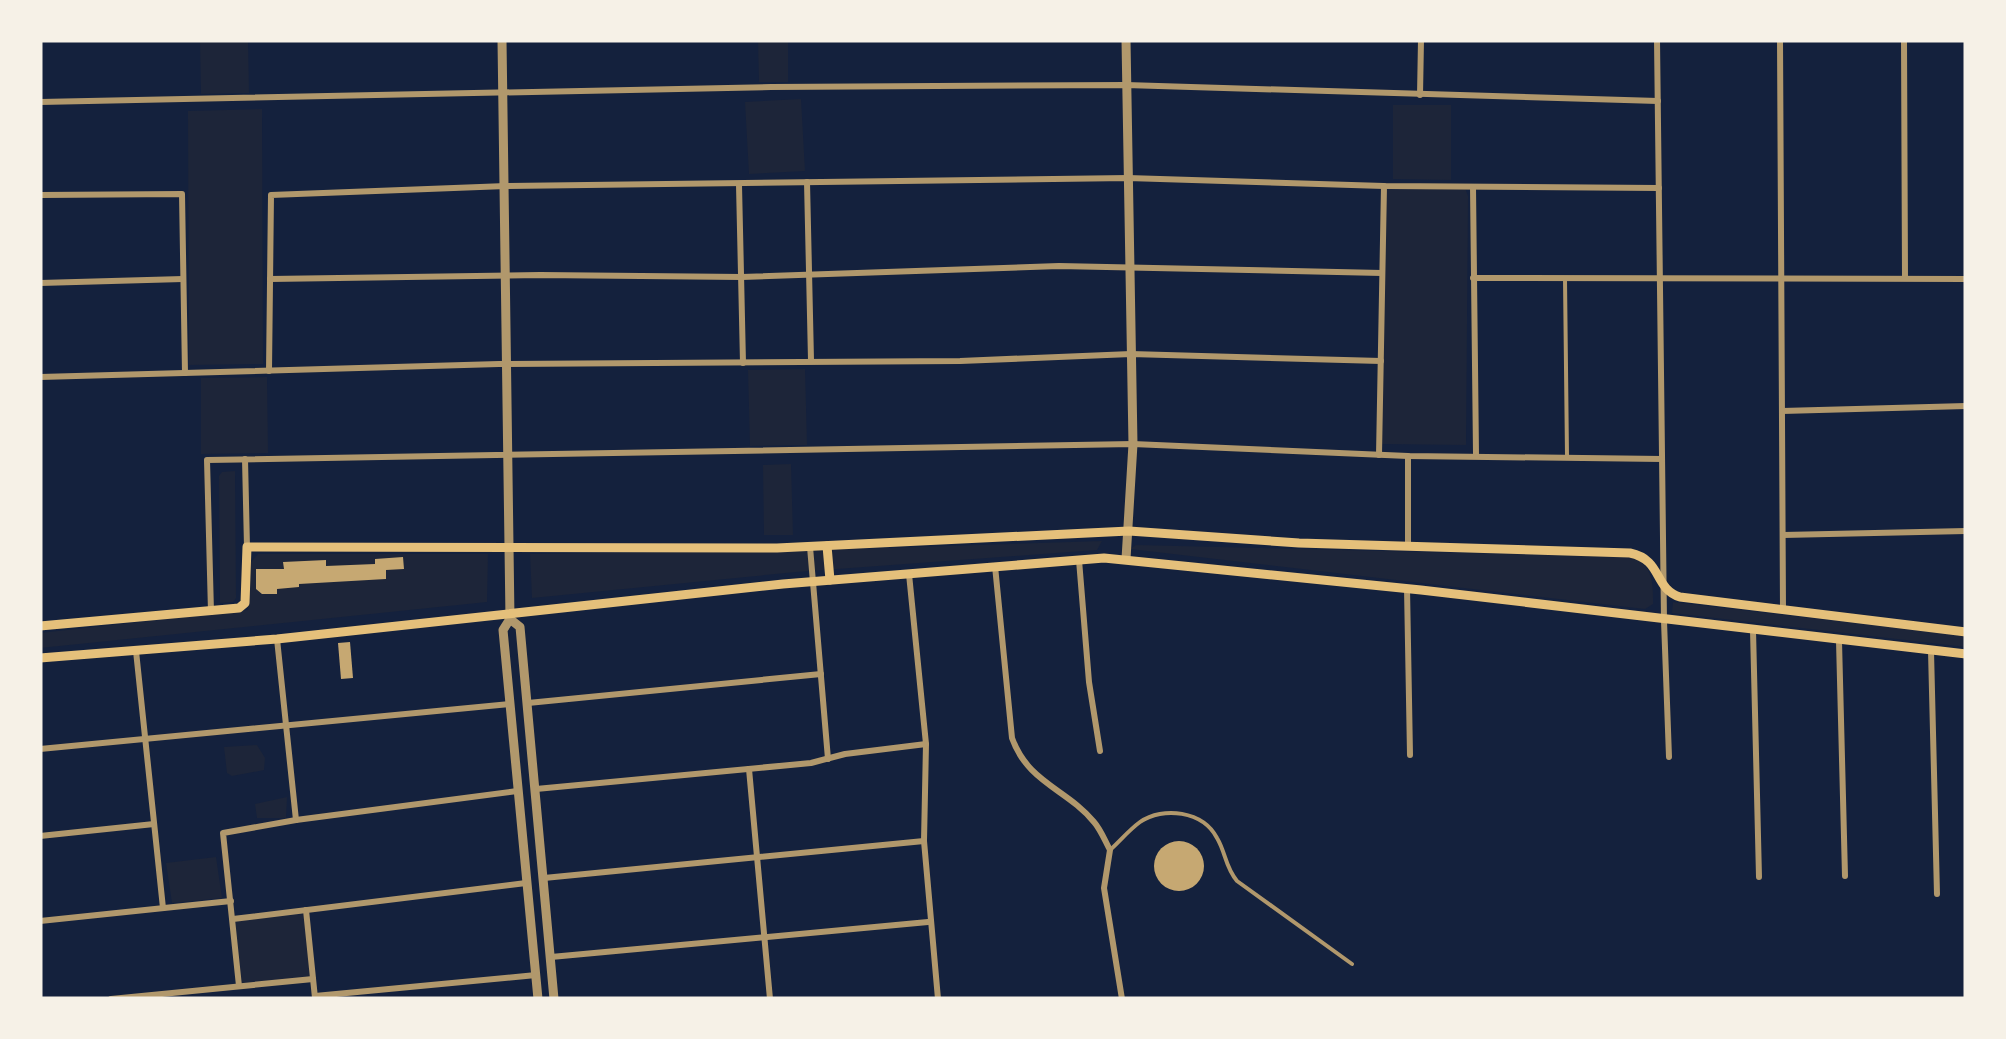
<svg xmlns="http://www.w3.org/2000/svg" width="2006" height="1039" viewBox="0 0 2006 1039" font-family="'Fira Sans Condensed',sans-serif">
<rect width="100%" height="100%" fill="#14213d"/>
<g fill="#1d2539">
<polygon points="200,40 248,40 249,93 201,94"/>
<polygon points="758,40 788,40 788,82 759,82"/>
<polygon points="801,99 805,171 749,174 745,102"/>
<polygon points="1393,105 1451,105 1451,180 1393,179"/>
<polygon points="262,109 263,364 189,365 188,111"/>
<polygon points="1465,188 1468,196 1466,445 1382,444 1385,190"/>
<polygon points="805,369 807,445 750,446 748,370"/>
<polygon points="267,377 268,453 201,454 201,378"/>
<polygon points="791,464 793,535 764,535 763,465"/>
<polygon points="235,471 236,598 233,602 220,603 219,476 222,472"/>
<polygon points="1102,541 1097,550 796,572 532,598 530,554 821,550"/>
<path d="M1136,545L1629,557C1653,563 1653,582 1653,604L1645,609L1130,549Z"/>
<polygon points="258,554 488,554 487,602 40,648 40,633 248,610 251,562"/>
<polygon points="1673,602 1966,636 1966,647 1672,613"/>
<polygon points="257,745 265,758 264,770 232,776 227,773 224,747"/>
<polygon points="287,797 286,818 257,818 255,804"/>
<polygon points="216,857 222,898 172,903 166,863"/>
<polygon points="304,914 310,977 242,983 235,921"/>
</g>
<g fill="#c6a872">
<polygon points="403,557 404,569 386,570 386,579 299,584 299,587 277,589 277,594 262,594 256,589 256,569 284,569 283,562 326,560 326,566 375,564 375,559"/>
<polygon points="350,642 353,678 341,679 338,643"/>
<circle cx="1179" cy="866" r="25"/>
</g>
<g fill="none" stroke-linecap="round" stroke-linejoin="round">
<g stroke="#b1986c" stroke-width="4">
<polyline points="1565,279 1567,456"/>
<path d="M1110,850C1120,841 1129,830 1140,822C1163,806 1203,811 1217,838C1226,853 1225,867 1237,881L1352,964"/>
</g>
<g stroke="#b1986c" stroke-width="6">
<polyline points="1657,40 1664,621 1669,757"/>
<polyline points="1780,40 1783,610"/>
<polyline points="1904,40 1905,278"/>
<polyline points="1420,95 1421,40"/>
<polyline points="40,102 771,87 1126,85 1658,101"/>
<polyline points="807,182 811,360"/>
<polyline points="739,185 743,363"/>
<polyline points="1473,187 1476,454"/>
<polyline points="40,195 182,194 185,373"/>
<polyline points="1473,278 1966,279"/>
<polyline points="270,279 540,275 742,277 1059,266 1382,273"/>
<polyline points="40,283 183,279"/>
<polyline points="269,371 271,195 506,186 1128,178 1384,186 1659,188"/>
<polyline points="40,377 499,364 960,361 1131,354 1381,361"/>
<polyline points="1782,411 1966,406"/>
<polyline points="1379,455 1384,186"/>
<polyline points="245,459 247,547"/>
<polyline points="1783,535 1966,531"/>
<polyline points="810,547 828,759"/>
<polyline points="1408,547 1408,456"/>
<polyline points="1079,560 1089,682 1100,751"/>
<path d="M995,566L1012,738C1028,783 1067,789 1094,822C1101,830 1105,841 1110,850L1104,888L1122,999"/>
<polyline points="909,574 926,744 924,841 938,999"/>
<polyline points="1407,588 1410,755"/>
<polyline points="211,612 207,460 1133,444 1408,456 1662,459"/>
<polyline points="1753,630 1759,877"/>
<polyline points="277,639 296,820"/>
<polyline points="1839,641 1845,876"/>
<polyline points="136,651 163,908"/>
<polyline points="1931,651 1937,894"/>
<polyline points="528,703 821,674"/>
<polyline points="40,749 510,704"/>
<polyline points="749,769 770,999"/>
<polyline points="536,789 811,763 845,754 926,744"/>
<polyline points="40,836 154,824"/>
<polyline points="544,878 924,841"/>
<polyline points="306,910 315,998"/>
<polyline points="233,919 526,883"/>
<polyline points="40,921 231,901"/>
<polyline points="551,957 928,922"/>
<polyline points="239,986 223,833 296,820 517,791"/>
<polyline points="315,996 536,975"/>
<polyline points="111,999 313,979"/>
</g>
<g stroke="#b1986c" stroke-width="9">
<polyline points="502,40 510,619 503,630 538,999"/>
<polyline points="1126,40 1133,444 1126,559"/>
<polyline points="510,619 520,627 554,999"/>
</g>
<g stroke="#e5c07b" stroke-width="9">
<polyline points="827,546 830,580"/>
<path d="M40,626L239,608L245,603L247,547L777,548L1129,531L1299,543L1630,553C1663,560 1653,588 1680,597L1966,632"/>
<polyline points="40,658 277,639 783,584 1104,558 1421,590 1966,654"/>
</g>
</g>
<rect width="2006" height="1039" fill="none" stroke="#f6f1e7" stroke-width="85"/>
</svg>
